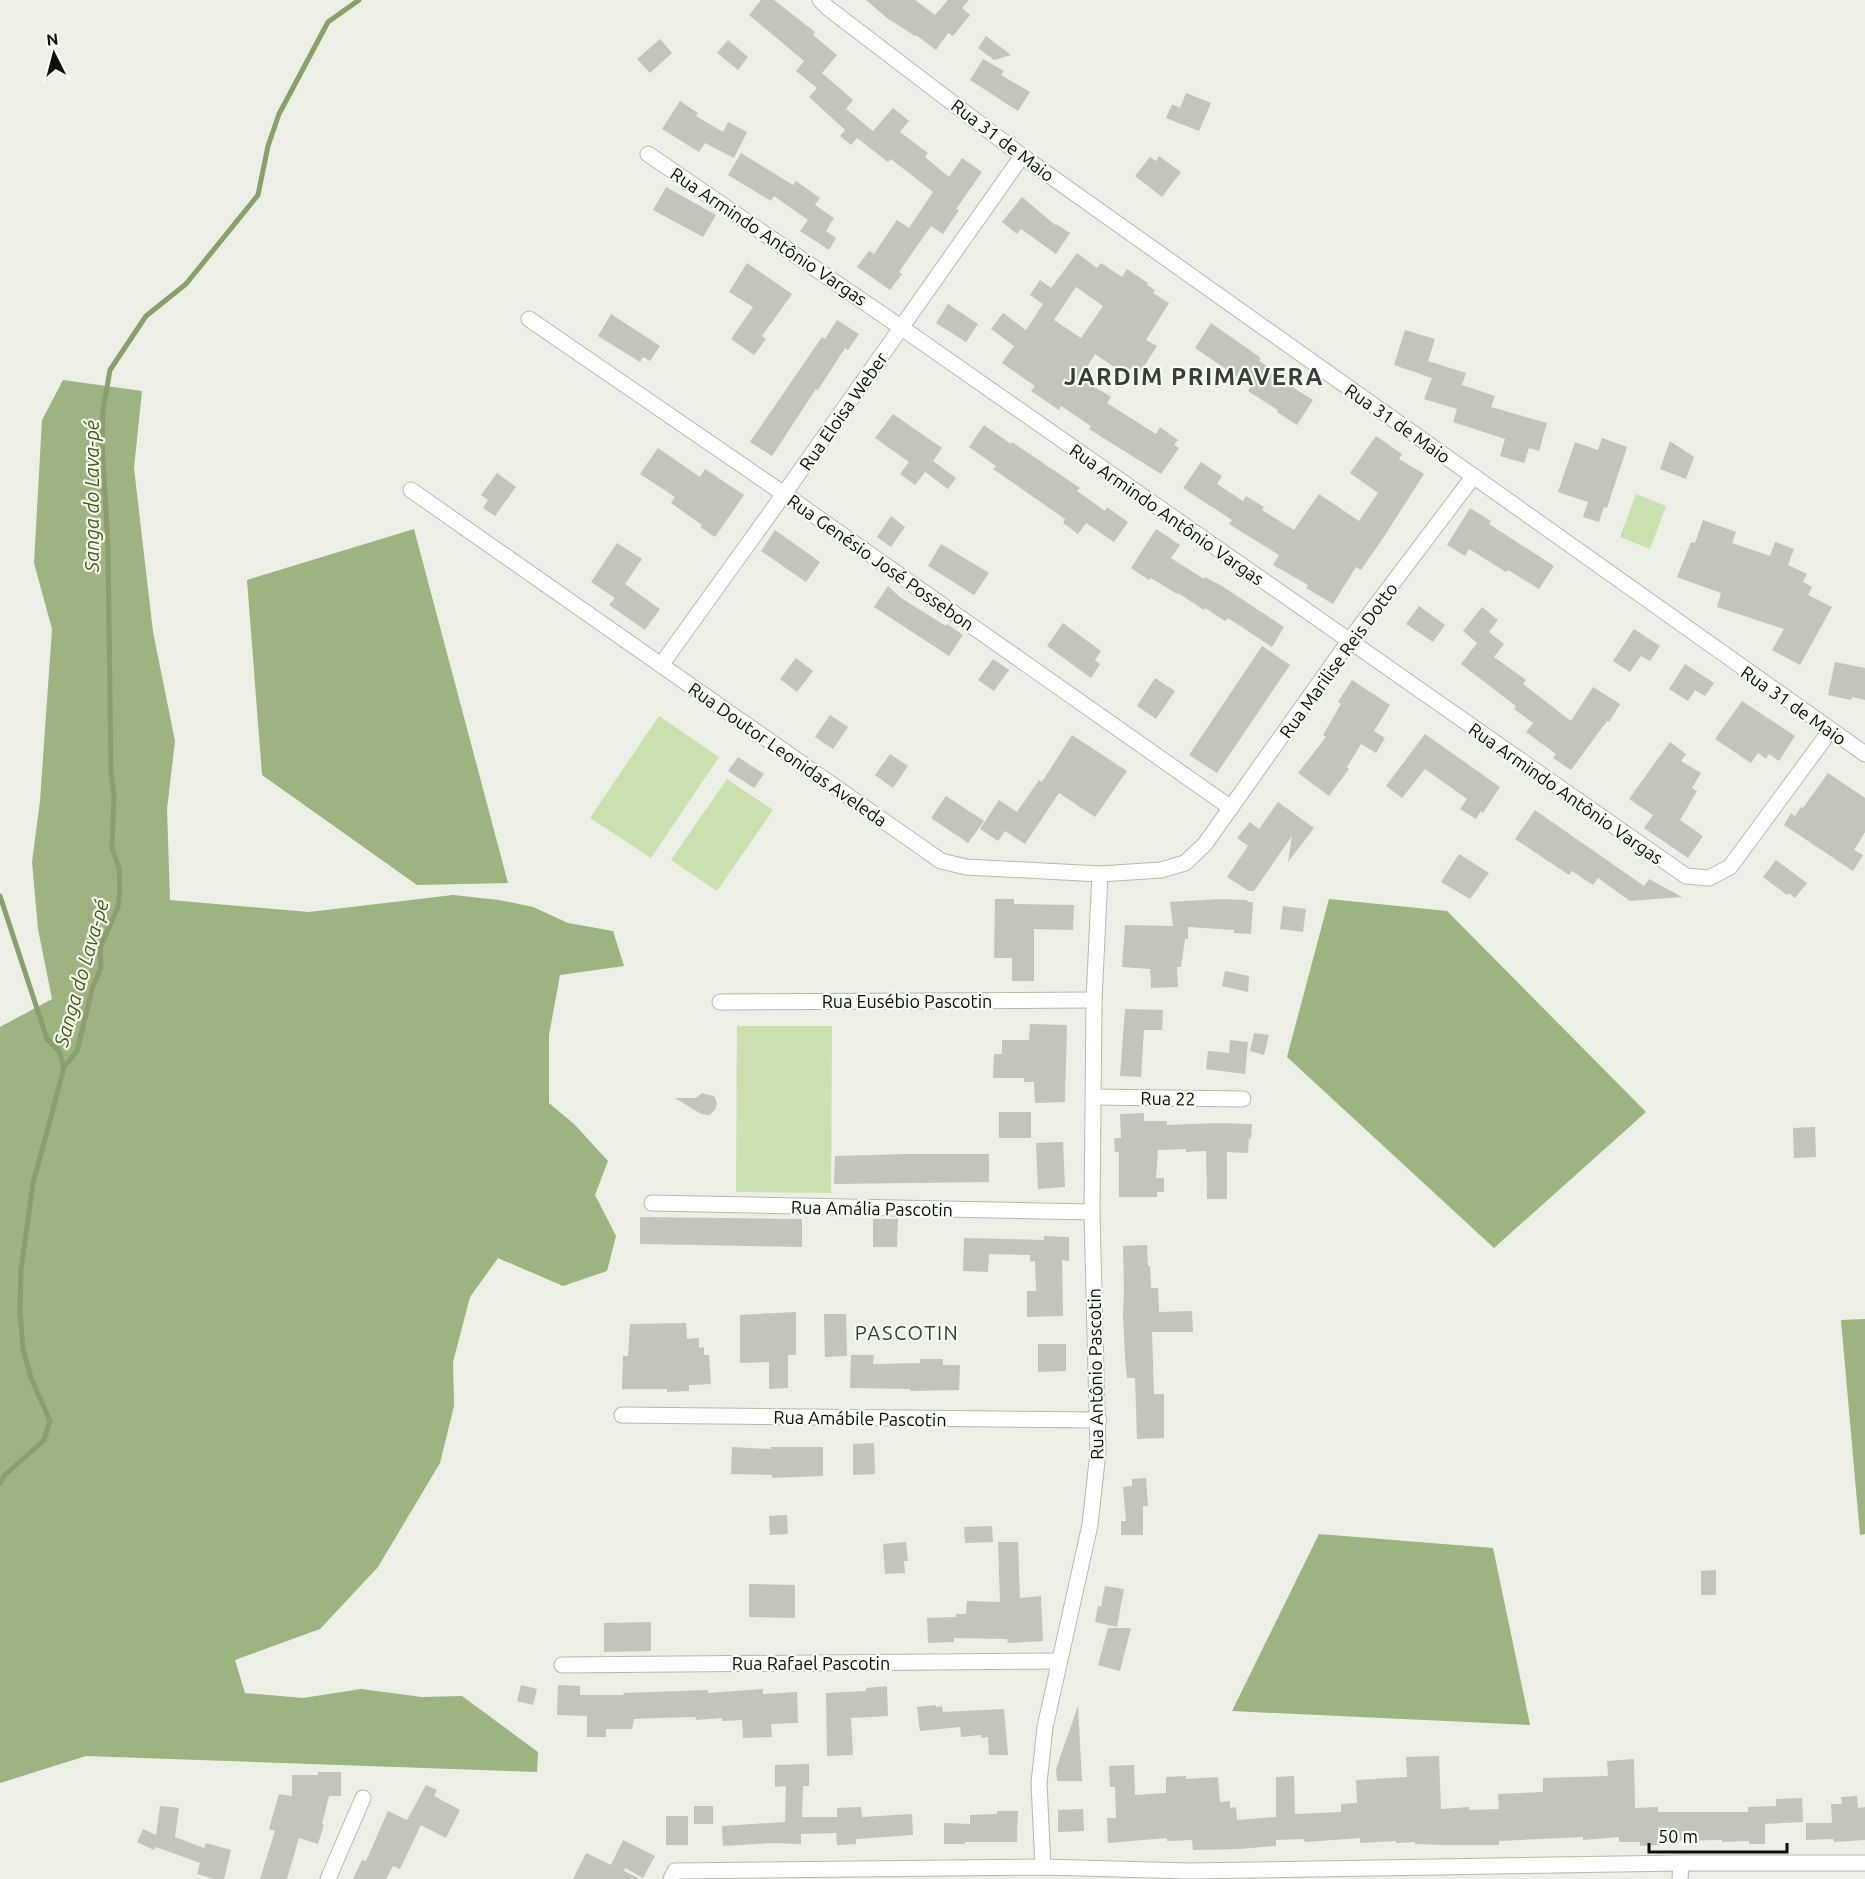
<svg xmlns="http://www.w3.org/2000/svg" width="1865" height="1879" viewBox="0 0 1865 1879" font-family="Ubuntu,sans-serif">
<rect width="100%" height="100%" fill="#ebefe5"/>
<g fill="#cbe0af">
<polygon points="1636,494 1666,506 1650,549 1620,537"/>
<polygon points="659,716 719,757 651,858 590,818"/>
<polygon points="727,779 773,810 717,891 671,860"/>
<polygon points="737,1026 832,1026 831,1193 736,1192"/>
</g>
<g fill="#9db380">
<polygon points="63,380 142,391 134,468 153,632 175,741 167,809 170,900 309,912 453,895 499,900 533,907 568,923 613,931 624,966 560,975 549,1035 549,1103 574,1124 608,1161 595,1195 616,1236 607,1271 563,1286 498,1258 470,1297 453,1362 454,1406 440,1463 378,1567 320,1629 235,1660 245,1693 303,1698 361,1689 422,1697 462,1696 538,1752 537,1772 86,1756 0,1783 0,1027 52,999 38,929 32,862 40,801 52,629 34,563 42,420"/>
<polygon points="414,529 508,883 417,885 262,775 247,580"/>
<polygon points="1329,899 1447,911 1646,1112 1494,1248 1287,1057"/>
<polygon points="1865,1319 1865,1534 1860,1535 1841,1320"/>
<polygon points="1319,1534 1493,1548 1530,1725 1232,1711"/>
</g>
<g fill="none" stroke-linecap="round" stroke-linejoin="round">
<g stroke="#8a9f6c" stroke-width="5">
<polyline points="0,896 47,1039 59,1051 64,1067"/>
<polyline points="0,1483 5,1475 44,1440 50,1421 31,1378 23,1349 20,1313 21,1270 33,1183 51,1117 64,1067 77,1051 93,986 101,968 100,948 118,907 120,890 119,868 112,848 114,795 111,772 108,547 102,441 103,411 110,370 146,316 186,284 258,195 268,146 279,114 328,22 359,0"/>
</g>
</g>
<g fill="#c1c5bb" fill-rule="evenodd">
<polygon points="761,0 774,0 815,32 813,35 837,55 822,73 853,100 846,109 873,131 893,108 909,121 900,132 928,153 925,157 949,177 962,158 982,172 956,209 959,210 943,234 931,226 899,272 902,274 890,290 857,267 869,251 874,254 897,220 909,228 933,192 891,159 888,162 857,138 851,145 840,136 845,130 809,97 817,88 796,71 804,61 749,15"/>
<polygon points="866,0 915,0 935,15 948,0 969,0 962,8 970,15 953,36 948,33 936,50 916,35 915,36 887,18"/>
<polygon points="986,36 1011,55 994,60 978,48"/>
<polygon points="660,39 672,53 650,73 637,59"/>
<polygon points="728,40 748,57 738,70 717,53"/>
<polygon points="983,59 1004,71 1001,75 1030,92 1018,111 970,80"/>
<polygon points="1186,93 1211,103 1199,131 1166,118 1172,104 1180,108"/>
<polygon points="680,101 698,113 696,116 723,132 728,122 747,132 734,158 705,143 699,152 662,129"/>
<polygon points="741,153 793,185 796,181 820,198 815,205 834,218 826,231 836,238 829,250 800,231 808,220 774,196 771,201 728,175"/>
<polygon points="1159,156 1181,172 1162,197 1135,176 1150,157 1156,161"/>
<polygon points="666,187 716,215 703,237 653,210"/>
<polygon points="1022,197 1055,225 1056,224 1070,233 1056,254 1021,229 1017,234 1002,222"/>
<path d="M1077,253L1097,268L1101,263L1122,277L1127,269L1148,283L1147,285L1155,290L1153,293L1169,303L1146,340L1157,346L1141,371L1133,366L1126,375L1095,354L1080,378L1111,397L1107,403L1156,434L1160,427L1178,440L1174,445L1179,448L1161,474L1089,429L1091,426L1061,406L1059,410L1031,391L1035,386L1002,363L1014,346L991,329L1003,313L1026,330L1043,304L1030,295L1040,280L1051,288ZM1076,287L1103,306L1081,338L1054,320Z"/>
<polygon points="747,263 792,294 762,336 766,339 754,355 731,339 753,307 729,292"/>
<polygon points="948,304 978,324 966,342 936,323"/>
<polygon points="611,314 660,346 650,361 643,357 640,362 598,336"/>
<polygon points="837,320 859,334 848,350 845,348 818,390 816,389 772,456 750,442 822,337 825,339"/>
<polygon points="1211,323 1261,358 1259,361 1293,382 1291,386 1313,400 1297,425 1277,412 1278,410 1248,391 1251,386 1195,348"/>
<polygon points="1405,330 1435,339 1428,361 1466,373 1462,385 1495,396 1491,407 1547,423 1539,451 1529,448 1524,463 1500,456 1505,439 1453,422 1457,409 1424,399 1432,378 1394,365"/>
<polygon points="893,414 942,448 933,461 956,478 948,489 925,472 915,485 900,474 909,462 875,438"/>
<polygon points="984,425 1011,444 1012,442 1080,488 1077,491 1105,511 1107,507 1128,522 1114,542 1086,523 1078,534 1063,523 1065,519 993,469 996,466 969,447"/>
<polygon points="1376,436 1402,454 1399,459 1424,474 1385,535 1361,570 1356,567 1333,604 1306,588 1308,585 1273,565 1279,555 1229,524 1232,520 1183,488 1201,462 1222,476 1217,484 1243,501 1246,496 1264,507 1262,510 1294,530 1319,494 1359,521 1378,493 1350,473"/>
<polygon points="1602,438 1627,447 1607,508 1604,507 1599,522 1583,517 1588,502 1558,492 1575,442 1598,450"/>
<polygon points="1670,441 1694,457 1686,479 1660,469"/>
<polygon points="658,448 700,477 705,469 744,495 715,537 700,527 702,525 671,503 675,497 640,474"/>
<polygon points="497,473 516,487 495,516 483,508 488,500 481,495"/>
<polygon points="1470,508 1491,521 1489,524 1554,566 1539,589 1508,570 1506,572 1469,549 1465,556 1447,545"/>
<polygon points="891,516 905,527 891,547 877,537"/>
<polygon points="1703,520 1736,532 1732,543 1770,556 1775,542 1794,549 1788,565 1807,574 1803,582 1812,587 1808,595 1832,607 1800,665 1772,650 1784,629 1717,607 1721,593 1677,577 1691,542 1695,543"/>
<polygon points="1156,529 1180,545 1171,558 1204,579 1205,577 1222,586 1284,627 1272,647 1228,618 1225,621 1205,608 1204,610 1178,593 1177,594 1151,578 1149,580 1131,568"/>
<polygon points="775,530 820,562 806,582 761,551"/>
<polygon points="617,543 642,559 625,584 660,609 645,630 609,605 615,598 591,582"/>
<polygon points="941,544 989,573 974,595 928,566"/>
<polygon points="888,586 901,598 946,626 947,624 963,635 949,656 874,607"/>
<polygon points="1419,606 1445,625 1433,642 1406,624"/>
<polygon points="1482,607 1498,620 1489,632 1504,644 1494,657 1526,680 1523,684 1571,721 1593,687 1620,704 1609,722 1607,721 1571,770 1553,758 1556,754 1526,732 1533,723 1514,709 1516,706 1461,664 1477,643 1463,631"/>
<polygon points="1063,623 1101,651 1095,660 1100,664 1091,678 1047,646"/>
<polygon points="1634,629 1660,646 1650,661 1641,656 1630,672 1613,661"/>
<polygon points="1262,646 1290,665 1217,773 1189,755"/>
<polygon points="796,658 813,671 797,692 780,679"/>
<polygon points="993,659 1009,670 994,691 978,680"/>
<polygon points="1835,662 1865,668 1865,700 1852,697 1851,700 1828,695"/>
<polygon points="1685,664 1714,683 1705,696 1695,690 1688,701 1669,689"/>
<polygon points="1155,678 1175,691 1156,719 1137,706"/>
<polygon points="1352,680 1390,705 1374,731 1385,738 1376,753 1361,744 1347,767 1349,769 1329,796 1298,773 1326,737 1323,735 1341,704 1338,702"/>
<polygon points="1742,701 1795,736 1779,761 1769,754 1766,759 1758,753 1751,763 1715,739"/>
<polygon points="830,715 848,727 833,749 815,737"/>
<polygon points="1425,734 1500,787 1483,813 1481,811 1476,819 1460,809 1467,799 1425,769 1402,798 1386,786"/>
<polygon points="1072,735 1127,771 1095,817 1059,793 1025,844 1005,831 998,841 980,829 999,800 1017,812 1039,780 1042,782"/>
<polygon points="1670,742 1686,754 1681,761 1701,773 1692,788 1697,791 1680,820 1703,836 1688,858 1644,828 1653,815 1629,799"/>
<polygon points="890,754 908,766 893,788 875,775"/>
<polygon points="738,757 764,774 754,788 728,771"/>
<polygon points="1828,773 1865,798 1865,832 1854,850 1863,855 1853,871 1784,825 1791,813 1795,816 1801,807 1803,808"/>
<polygon points="946,796 984,821 968,843 931,818"/>
<polygon points="1278,802 1314,828 1288,862 1292,836 1254,891 1249,891 1227,877 1248,846 1237,838 1250,822 1259,829"/>
<polygon points="1535,810 1644,886 1649,879 1682,897 1630,901 1598,878 1593,885 1572,871 1569,875 1515,839"/>
<polygon points="1459,854 1489,873 1470,899 1441,882"/>
<polygon points="1776,860 1807,883 1795,898 1789,893 1787,895 1763,877"/>
<polygon points="995,899 1014,899 1014,904 1074,905 1073,930 1034,929 1034,981 1012,981 1012,958 994,958"/>
<polygon points="1219,899 1248,900 1247,902 1253,902 1251,934 1234,933 1234,930 1188,927 1188,939 1185,939 1181,967 1177,967 1178,987 1151,988 1150,969 1122,967 1125,925 1173,926 1170,902"/>
<polygon points="1283,906 1306,909 1303,932 1280,929"/>
<polygon points="1225,971 1249,976 1248,992 1222,986"/>
<polygon points="1125,1009 1163,1010 1162,1030 1144,1030 1141,1077 1120,1076"/>
<polygon points="1030,1024 1067,1025 1065,1102 1035,1103 1034,1082 1024,1082 1024,1078 993,1078 994,1054 1002,1054 1002,1040 1029,1040"/>
<polygon points="1254,1033 1269,1035 1264,1055 1250,1051"/>
<polygon points="1230,1040 1248,1042 1245,1074 1206,1069 1208,1051 1229,1053"/>
<polygon points="702,1093 714,1096 717,1103 715,1110 709,1115 701,1114 675,1098 696,1098"/>
<rect x="999" y="1112" width="32" height="26"/>
<polygon points="1144,1113 1144,1121 1167,1121 1167,1125 1217,1123 1252,1124 1251,1139 1249,1138 1248,1153 1227,1152 1227,1199 1207,1199 1206,1151 1186,1152 1186,1149 1158,1150 1156,1178 1164,1178 1164,1192 1157,1192 1157,1197 1119,1197 1119,1152 1115,1152 1114,1138 1121,1138 1120,1114"/>
<polygon points="1815,1127 1816,1157 1794,1158 1793,1128"/>
<polygon points="1063,1142 1065,1187 1038,1189 1036,1143"/>
<polygon points="907,1154 989,1154 989,1182 834,1184 835,1156"/>
<polygon points="640,1217 802,1219 802,1247 640,1244"/>
<polygon points="873,1219 898,1219 897,1247 873,1247"/>
<polygon points="1044,1236 1069,1237 1069,1261 1062,1260 1063,1316 1027,1317 1027,1291 1036,1291 1035,1261 1030,1262 1030,1255 989,1254 988,1272 963,1271 964,1238 1044,1240"/>
<polygon points="1147,1245 1148,1266 1150,1266 1151,1288 1158,1288 1159,1312 1192,1311 1193,1332 1152,1332 1154,1394 1164,1394 1164,1438 1137,1439 1135,1378 1127,1378 1125,1357 1123,1315 1124,1289 1123,1246"/>
<polygon points="796,1312 796,1355 788,1355 788,1388 769,1389 769,1362 740,1363 740,1315"/>
<polygon points="824,1314 846,1314 847,1356 825,1357"/>
<polygon points="686,1323 687,1339 699,1338 699,1348 704,1347 704,1355 709,1355 711,1384 689,1385 689,1391 667,1392 667,1389 622,1389 623,1356 628,1356 630,1324"/>
<polygon points="1038,1344 1066,1344 1066,1371 1038,1372"/>
<polygon points="851,1355 874,1355 873,1364 920,1363 920,1359 943,1359 943,1365 960,1365 959,1390 911,1391 910,1389 850,1388"/>
<polygon points="874,1443 875,1474 853,1475 853,1444"/>
<polygon points="732,1447 771,1449 771,1447 823,1447 823,1476 772,1478 772,1475 731,1474"/>
<polygon points="1146,1478 1148,1506 1143,1506 1143,1535 1121,1535 1121,1521 1126,1521 1123,1487 1132,1486 1132,1479"/>
<polygon points="787,1515 788,1534 770,1535 769,1516"/>
<polygon points="992,1526 993,1542 965,1543 964,1527"/>
<polygon points="906,1542 908,1561 904,1561 905,1573 885,1574 883,1544"/>
<polygon points="998,1542 1018,1542 1020,1598 1041,1596 1043,1641 1008,1643 1007,1639 954,1638 954,1642 928,1643 927,1618 956,1617 956,1614 966,1614 967,1601 1000,1602"/>
<polygon points="1716,1570 1716,1595 1701,1595 1701,1571"/>
<polygon points="749,1584 795,1585 795,1618 749,1617"/>
<polygon points="1105,1586 1124,1589 1117,1627 1095,1622 1098,1606 1101,1607"/>
<polygon points="651,1622 651,1651 604,1652 604,1623"/>
<polygon points="1108,1628 1131,1628 1120,1671 1098,1665"/>
<polygon points="521,1685 537,1689 533,1705 517,1701"/>
<polygon points="558,1685 580,1686 580,1695 624,1695 623,1693 708,1690 708,1693 763,1689 763,1694 797,1692 798,1723 771,1724 772,1737 743,1738 742,1720 722,1721 722,1718 696,1720 696,1717 656,1718 634,1719 632,1729 606,1729 606,1737 587,1737 587,1716 557,1715"/>
<polygon points="887,1686 888,1716 851,1718 853,1755 827,1756 826,1693 866,1691 866,1688"/>
<polygon points="936,1705 936,1707 942,1706 943,1712 1004,1709 1008,1755 989,1755 988,1737 981,1738 981,1735 961,1737 960,1727 920,1731 917,1707"/>
<polygon points="1078,1706 1082,1781 1057,1781 1056,1769"/>
<polygon points="1439,1756 1441,1809 1469,1807 1469,1810 1499,1809 1498,1794 1543,1792 1543,1778 1608,1776 1607,1761 1634,1759 1635,1808 1658,1807 1658,1812 1748,1812 1748,1807 1776,1806 1776,1799 1802,1798 1803,1822 1765,1824 1765,1844 1749,1844 1749,1841 1722,1842 1722,1840 1660,1841 1660,1845 1640,1846 1640,1842 1619,1842 1619,1837 1583,1840 1583,1837 1499,1841 1499,1845 1440,1845 1415,1844 1415,1842 1396,1843 1396,1841 1360,1843 1360,1838 1305,1842 1304,1839 1276,1840 1276,1846 1239,1849 1193,1850 1192,1840 1167,1841 1167,1838 1108,1843 1107,1818 1116,1818 1115,1787 1110,1787 1109,1766 1134,1765 1135,1795 1166,1793 1166,1777 1186,1776 1186,1779 1218,1777 1220,1802 1230,1801 1230,1808 1236,1807 1237,1820 1276,1817 1276,1777 1294,1776 1295,1814 1341,1812 1341,1804 1357,1803 1356,1780 1407,1777 1406,1757"/>
<polygon points="809,1764 809,1786 803,1786 802,1817 837,1817 837,1808 861,1807 862,1817 912,1814 913,1835 856,1839 856,1844 837,1845 836,1833 801,1834 801,1844 770,1843 723,1846 722,1826 785,1822 786,1786 775,1787 775,1765"/>
<polygon points="318,1772 341,1772 341,1796 329,1796 322,1824 324,1825 318,1844 299,1838 287,1879 260,1879 275,1831 269,1829 279,1794 292,1796 292,1775 318,1775"/>
<polygon points="426,1785 437,1790 434,1796 460,1810 446,1838 421,1825 400,1869 393,1866 386,1879 353,1879 362,1860 366,1861 388,1811 407,1820"/>
<polygon points="1857,1796 1858,1808 1865,1807 1865,1840 1834,1842 1833,1839 1806,1840 1806,1823 1832,1823 1831,1804 1842,1804 1841,1797"/>
<polygon points="160,1806 179,1808 175,1837 204,1848 206,1843 231,1850 224,1879 214,1879 197,1874 200,1863 156,1847 154,1850 137,1842 143,1829 156,1835"/>
<rect x="694" y="1806" width="19" height="18"/>
<polygon points="1083,1809 1084,1831 1058,1832 1058,1810"/>
<polygon points="997,1811 1018,1811 1017,1842 965,1842 965,1844 944,1844 944,1823 970,1824 970,1815 997,1814"/>
<rect x="666" y="1816" width="22" height="29"/>
<polygon points="623,1840 655,1856 643,1878 625,1868 624,1871 640,1879 573,1879 586,1853 611,1865"/>
</g>
<g fill="none" stroke-linecap="round" stroke-linejoin="round">
<g stroke="#b5b9af" stroke-width="17">
<g id="minor">
<polyline points="820,0 828,8 1022,156 1865,754"/>
<polyline points="648,154 902,328 1686,876 1709,878 1730,867 1830,731"/>
<polyline points="529,319 784,494 1231,808"/>
<polyline points="411,490 941,861 966,867 1100,874 1161,870 1185,863 1205,844 1349,641 1473,477"/>
<polyline points="661,665 784,494 1022,156"/>
<polyline points="720,1002 1094,1000"/>
<polyline points="1094,1097 1243,1099"/>
<polyline points="652,1203 1092,1212"/>
<polyline points="622,1415 1099,1420"/>
<polyline points="562,1665 1059,1661"/>
<polyline points="1043,1867 1039,1783 1045,1727 1090,1525 1098,1452 1092,1212 1094,1000 1100,874"/>
<polyline points="328,1879 363,1798"/>
<polyline points="671,1879 675,1871 1043,1867 1189,1871 1681,1863 1865,1863"/>
<polyline points="1680,1879 1681,1863"/>
</g>
</g>
<use href="#minor" stroke="#fff" stroke-width="15"/>
</g>
<g text-anchor="middle" dominant-baseline="central" stroke-width="4.5" stroke-linejoin="round" paint-order="stroke">
<g font-size="18" fill="#0c0d0a" stroke="#f8fdf2">
<text transform="translate(1003 140) rotate(37)">Rua 31 de Maio</text>
<text transform="translate(769 236) rotate(34)">Rua Armindo Antônio Vargas</text>
<text transform="translate(843 411) rotate(-55)">Rua Eloisa Weber</text>
<text transform="translate(1398 423) rotate(35)">Rua 31 de Maio</text>
<text transform="translate(1167 514) rotate(35)">Rua Armindo Antônio Vargas</text>
<text transform="translate(881 562) rotate(35)">Rua Genésio José Possebon</text>
<text transform="translate(1338 660) rotate(-54)">Rua Marilise Reis Dotto</text>
<text transform="translate(1794 705) rotate(35)">Rua 31 de Maio</text>
<text transform="translate(788 754) rotate(35)">Rua Doutor Leonidas Aveleda</text>
<text transform="translate(1566 793) rotate(35)">Rua Armindo Antônio Vargas</text>
<text x="907" y="1001">Rua Eusébio Pascotin</text>
<text transform="translate(1168 1098) rotate(1)">Rua 22</text>
<text transform="translate(872 1208) rotate(1)">Rua Amália Pascotin</text>
<text transform="translate(1095 1374) rotate(-91)">Rua Antônio Pascotin</text>
<text transform="translate(860 1418) rotate(1)">Rua Amábile Pascotin</text>
<text x="811" y="1663">Rua Rafael Pascotin</text>
</g>
<g font-size="20" font-style="italic" fill="#445d11" stroke="#f8fdf2">
<text transform="translate(91 496) rotate(-90)">Sanga do Lava-pé</text>
<text transform="translate(81 973) rotate(-74)">Sanga do Lava-pé</text>
</g>
<g font-size="20" letter-spacing="1.5" fill="#3a3d35" stroke="#f8fdf2">
<text x="907" y="1332">PASCOTIN</text>
</g>
<g font-size="24" font-weight="bold" letter-spacing="1.5" fill="#3a3d35" stroke="#f8fdf2">
<text x="1194" y="376">JARDIM PRIMAVERA</text>
</g>
</g>
<g transform="translate(54 54) rotate(354)" stroke="#f8fdf2" stroke-width="4.5" paint-order="stroke">
<path d="M0-4.5L10 22L0 15L-10 22Z" fill="#0c0d0a"/>
<text y="-9" font-size="16" font-weight="bold" text-anchor="middle" fill="#0c0d0a">N</text>
</g>
<path d="M1649 1843v9h138v-9" fill="none" stroke="#0c0d0a" stroke-width="3"/>
<text x="1658" y="1843" font-size="18" fill="#0c0d0a" stroke="#f8fdf2" stroke-width="4.5" paint-order="stroke">50 m</text>
</svg>
